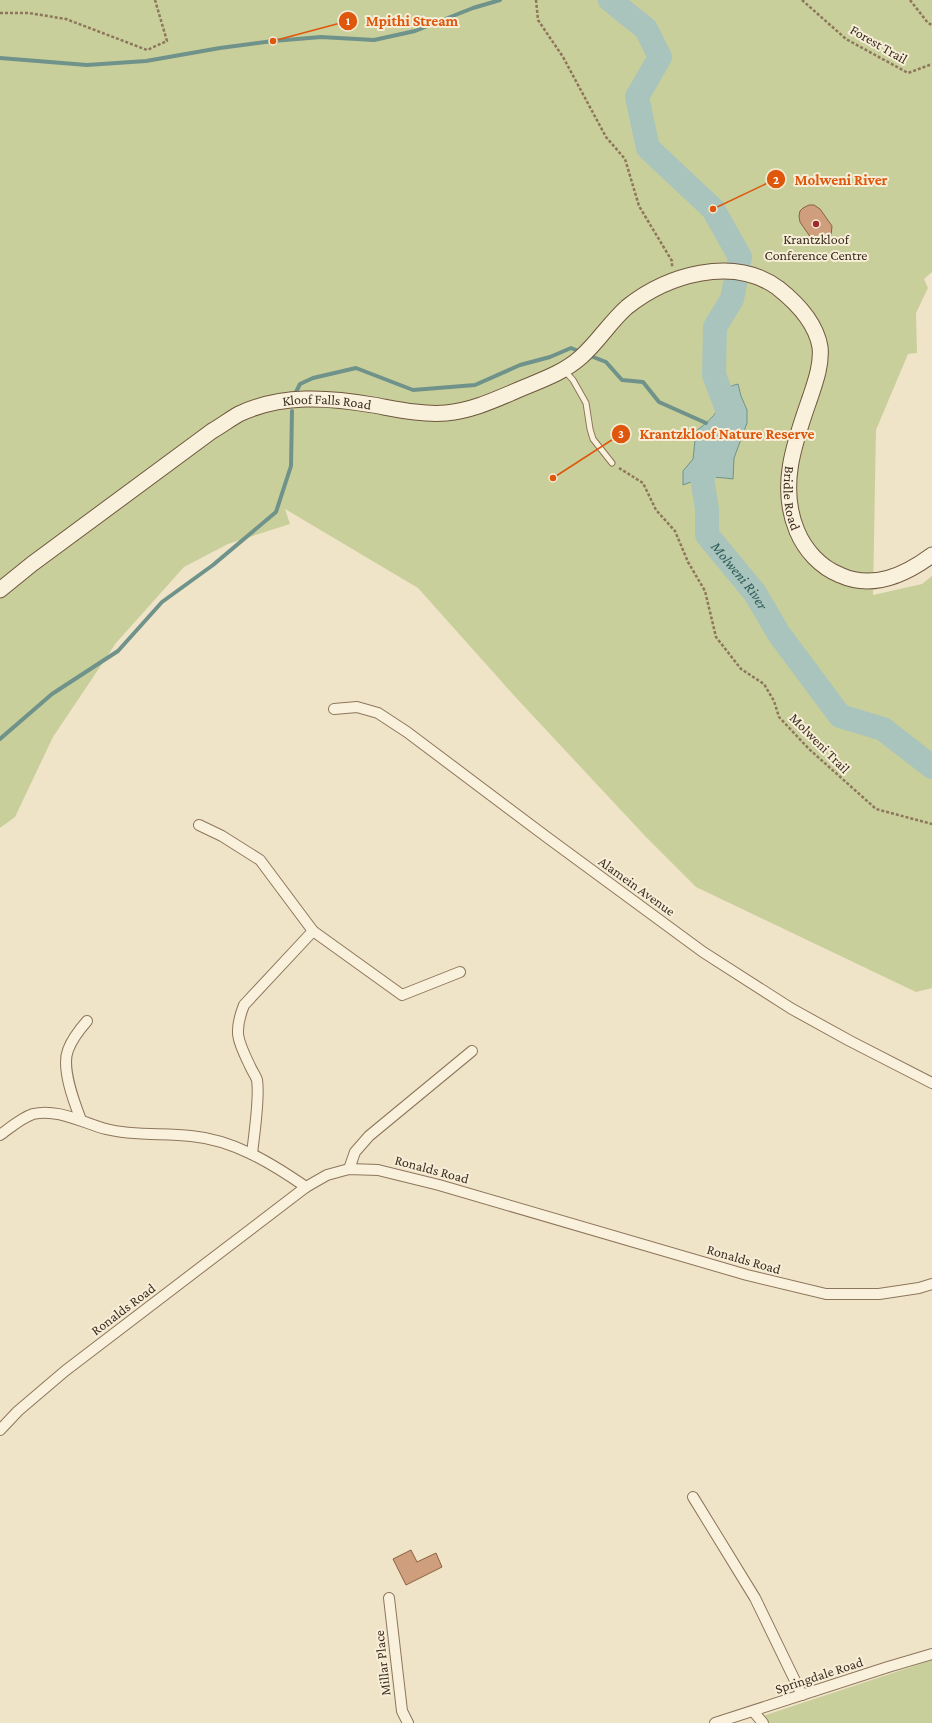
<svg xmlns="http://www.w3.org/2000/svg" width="932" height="1723" viewBox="0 0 932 1723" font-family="'Crimson Pro',serif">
<rect width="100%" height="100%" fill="#f0e4c8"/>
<g fill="#c9cf9b">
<polygon points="0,0 932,0 932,272 924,279 928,288 916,313 917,353 908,354 876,430 873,595 922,584 932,576 932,988 916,992 696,887 646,837 519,701 418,588 285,509 290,524 228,544 184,567 116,643 53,737 15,817 0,828"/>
<polygon points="932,1660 932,1723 764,1723 760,1717"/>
</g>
<path fill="#a9c4bc" stroke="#6f938a" d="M738,384L741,396L747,410V423L734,458L733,479C712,476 703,477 683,485V471L693,459L696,431C704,425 713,418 718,409C725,396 721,388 738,384Z"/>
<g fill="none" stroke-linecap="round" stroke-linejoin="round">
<g stroke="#6f938a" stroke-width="4">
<polyline points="0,58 87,65 146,61 220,48 273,41 321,37 374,40 415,31 473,8 500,0"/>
<polyline points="588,355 606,362 622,380 643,382 659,402 706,423"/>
<polyline points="294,396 300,384 313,378 356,368 413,390 475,385 520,365 550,357 571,348 581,352"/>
<polyline points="0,739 52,694 118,651 162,602 213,565 276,512 291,466 292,411"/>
</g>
<path stroke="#a9c4bc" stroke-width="24" id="s1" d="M610,0L646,29L660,57L637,97L648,148L713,209L740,257L732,299L715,327L714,375L728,412L722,437L709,466L702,478L707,509V535L755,593L779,634L840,716L883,729L932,767"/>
</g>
<g fill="#cf9f7d" stroke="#8d5f41">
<polygon points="809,205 814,205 820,209 832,226 831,236 825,242 819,244 813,241 800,222 799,216 800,211 803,208"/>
<polygon points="411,1550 417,1562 436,1553 442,1567 406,1585 393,1559"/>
</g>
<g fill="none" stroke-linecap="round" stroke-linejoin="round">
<g stroke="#8d765c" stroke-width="7">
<polyline id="lane" points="564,370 573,380 586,403 590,429 593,439 612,463"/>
</g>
<g stroke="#8d765c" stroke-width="12">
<g id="street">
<polyline points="334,709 357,707 378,713 407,732 548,838 703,952 792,1009 850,1041 932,1083"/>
<polyline points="199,825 222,836 260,860 313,931 402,995 460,972"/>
<path d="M81,1120C74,1102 61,1068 68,1050C72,1039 80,1029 87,1021"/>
<path d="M0,1135C10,1128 21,1118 33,1114C58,1108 83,1123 106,1129C133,1136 163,1133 191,1136C234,1140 271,1163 306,1187"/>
<path d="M252,1154C254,1135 260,1097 257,1080C256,1076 252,1071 250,1066C238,1041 233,1033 244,1005L313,931"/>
<polyline points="349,1169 355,1152 369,1136 472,1051"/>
<polyline points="0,1430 18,1411 65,1371 306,1187 327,1175 349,1169 378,1170 439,1185 747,1275 826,1294 879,1294 919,1288 932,1284"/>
<polyline points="693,1497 755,1598 802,1695"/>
<polyline points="389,1598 402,1711 408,1723"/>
<polyline points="753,1711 763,1723"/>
<polyline points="715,1723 888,1667 932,1654"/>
</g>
</g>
<g stroke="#6f573f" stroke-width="17">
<g id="secondary">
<path id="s2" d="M0,590L32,564L212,431C221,426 230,419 239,414C281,394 328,397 373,405C396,409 422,415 446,413C469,411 490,402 511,393C535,382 561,375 581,357C598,342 610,322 627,307C667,275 733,255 778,288C797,303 816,323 820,347C822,364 815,383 810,398C795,441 778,486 797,531C805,550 820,567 840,575C873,590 905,575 932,555"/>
</g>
</g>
<g stroke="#8d765c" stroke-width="2.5" stroke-dasharray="3 2" stroke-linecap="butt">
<polyline points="536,0 538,20 563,57 606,137 625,159 639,206 672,261 672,267"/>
<polyline points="802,0 846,39 908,73 932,64"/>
<polyline points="910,0 928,23 932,25"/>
<polyline points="0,13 29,13 66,19 147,50 167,41 155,0"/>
<polyline points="619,468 643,483 656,510 675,531 688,562 705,591 716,637 741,669 764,684 774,701 779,717 809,749 876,809 932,824"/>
</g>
<use href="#lane" stroke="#faf1dc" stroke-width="5"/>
<use href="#street" stroke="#faf1dc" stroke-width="10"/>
<use href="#secondary" stroke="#faf1dc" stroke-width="15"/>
</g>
<circle fill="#9e2a2b" stroke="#f7eed8" stroke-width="1.5" cx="816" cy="224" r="4"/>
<g text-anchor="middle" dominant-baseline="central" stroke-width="4" stroke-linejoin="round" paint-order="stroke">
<g font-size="14" fill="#3d2e20" stroke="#f7eed8">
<text transform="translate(879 44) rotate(30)">Forest Trail</text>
<text stroke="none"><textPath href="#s2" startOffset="387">Kloof Falls Road</textPath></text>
<text stroke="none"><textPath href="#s2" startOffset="1115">Bridle Road</textPath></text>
<text transform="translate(820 743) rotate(45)">Molweni Trail</text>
<text transform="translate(637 886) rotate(36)">Alamein Avenue</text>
<text transform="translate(432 1169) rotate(15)">Ronalds Road</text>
<text transform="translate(744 1259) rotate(16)">Ronalds Road</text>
<text transform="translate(123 1309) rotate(-37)">Ronalds Road</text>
<text transform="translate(382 1663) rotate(-96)">Millar Place</text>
<text transform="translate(819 1675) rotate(-18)">Springdale Road</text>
</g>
<g font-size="14" fill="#3d2e20" stroke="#f7eed8">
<text x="816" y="239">Krantzkloof<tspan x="816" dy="16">Conference Centre</tspan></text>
</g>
<g font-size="15" font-style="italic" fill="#2f5d5a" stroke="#f7eed8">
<text stroke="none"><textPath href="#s1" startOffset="664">Molweni River</textPath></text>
</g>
</g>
<path fill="none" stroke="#df570d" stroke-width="1.5" d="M273 41L348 21M713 209L776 179M553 478L621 434"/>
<g fill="#df570d" stroke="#f7eed8" stroke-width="1.5">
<circle cx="273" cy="41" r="4"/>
<circle cx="713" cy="209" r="4"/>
<circle cx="553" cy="478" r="4"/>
<circle cx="348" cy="21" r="10"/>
<circle cx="776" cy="179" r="10"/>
<circle cx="621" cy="434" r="10"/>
</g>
<g font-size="12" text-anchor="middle" font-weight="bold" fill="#fff">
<text x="348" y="25">1</text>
<text x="776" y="184">2</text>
<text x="621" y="438">3</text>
</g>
<g font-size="15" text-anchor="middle" font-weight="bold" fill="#df570d" stroke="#f7eed8" stroke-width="4" stroke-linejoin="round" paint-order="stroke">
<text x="412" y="26">Mpithi Stream</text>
<text x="841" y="185">Molweni River</text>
<text x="727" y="439">Krantzkloof Nature Reserve</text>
</g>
</svg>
